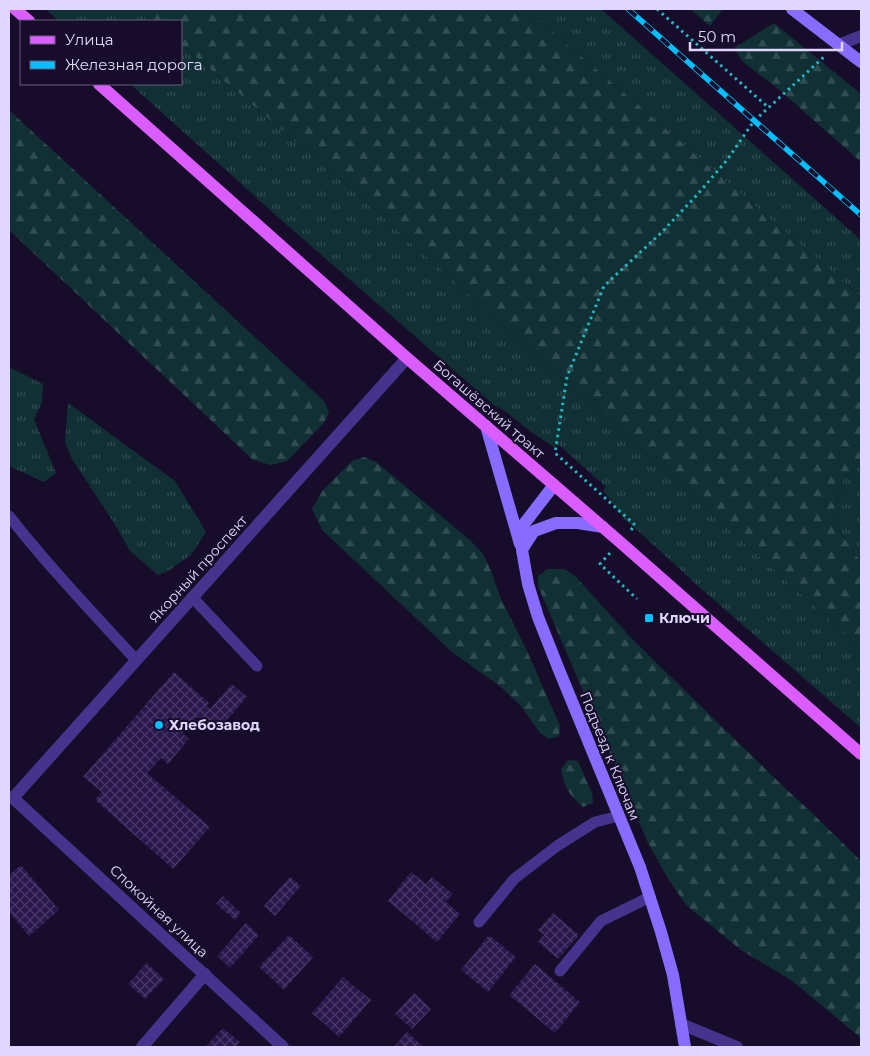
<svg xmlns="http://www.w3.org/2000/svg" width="870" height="1056" viewBox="0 0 870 1056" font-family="Montserrat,sans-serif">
<defs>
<pattern id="grass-tufts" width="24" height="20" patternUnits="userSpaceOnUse" patternTransform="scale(1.25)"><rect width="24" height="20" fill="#103034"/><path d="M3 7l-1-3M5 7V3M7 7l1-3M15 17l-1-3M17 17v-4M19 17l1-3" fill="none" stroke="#324d52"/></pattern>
<pattern id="forest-firs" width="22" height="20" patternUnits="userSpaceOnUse" patternTransform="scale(1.25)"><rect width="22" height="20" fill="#103034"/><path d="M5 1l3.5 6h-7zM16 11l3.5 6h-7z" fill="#324d52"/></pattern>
<pattern id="building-cross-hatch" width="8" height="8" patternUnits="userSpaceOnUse" patternTransform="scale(1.25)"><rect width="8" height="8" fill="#2a174d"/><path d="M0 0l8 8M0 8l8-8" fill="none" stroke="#493868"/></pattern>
</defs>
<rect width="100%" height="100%" fill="#170d2a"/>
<g fill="url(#grass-tufts)">
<polygon points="45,9 140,9 155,21 59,21"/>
<polygon points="526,9 601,9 861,240 861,297"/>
<polygon points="181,44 347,185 861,648 861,728 698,586 636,529 624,519 603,490 606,487 559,445 554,447 531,432 505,411 495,406 279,218 130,84 181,84"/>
<polygon points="9,367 43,384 42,402 34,419 56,473 44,482 9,466"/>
<polygon points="68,403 175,481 206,532 191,555 168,571 158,575 130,551 114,523 72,459 65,443"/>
<polygon points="861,465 861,562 841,533 834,511 844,476"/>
</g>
<g fill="url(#forest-firs)">
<polygon points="140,9 526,9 861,297 861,465 844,476 834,511 841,533 861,562 861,648 347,185 181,44 181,21 155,21"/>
<polygon points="690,9 720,9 722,10 710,26"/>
<polygon points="774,23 861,94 861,162 776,87 743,62 734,48"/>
<polygon points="9,110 324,401 329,413 323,424 287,461 271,465 253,460 9,230"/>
<polygon points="364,457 376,462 470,540 483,554 492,573 501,599 527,651 560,726 559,736 549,739 540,733 521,706 501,687 452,652 322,530 312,509 323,490 352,461"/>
<polygon points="548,569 564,569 575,576 634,641 786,789 811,812 861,861 861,1038 791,980 741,950 686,905 667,877 648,843 538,586 538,576"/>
<path d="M568,760L578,761L592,793L593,803L583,807C569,795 564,787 561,769Z"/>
</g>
<g fill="url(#building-cross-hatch)">
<polygon points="174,672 209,703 206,706 210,709 232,684 247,697 221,727 213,720 208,726 197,717 182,733 189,739 168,764 161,758 147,773 210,827 173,869 95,800 102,792 83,777"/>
<polygon points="21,865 59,910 29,936 9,912 9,875"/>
<polygon points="411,872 426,884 432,877 453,894 446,902 460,914 437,942 388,901"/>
<polygon points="290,877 301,886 275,916 264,906"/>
<polygon points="223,896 241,913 235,920 216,904"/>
<polygon points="553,913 579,935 558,959 538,942 544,935 538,930"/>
<polygon points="246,923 259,935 230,968 217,956"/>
<polygon points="289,935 313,957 284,990 259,967"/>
<polygon points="489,935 516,957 488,992 461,970"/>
<polygon points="147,963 164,979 145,999 128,984"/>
<polygon points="535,964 580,1002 555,1033 509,995"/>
<polygon points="343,977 371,1000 339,1037 312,1013"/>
<polygon points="414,993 431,1009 412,1029 395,1014"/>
<polygon points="223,1028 240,1042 235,1047 205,1047"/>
<polygon points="407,1032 424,1047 394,1047"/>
</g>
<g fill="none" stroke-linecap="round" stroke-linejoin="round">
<g stroke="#23b7c6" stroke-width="3" stroke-dasharray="2.5 4" stroke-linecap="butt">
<polyline points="657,9 769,108"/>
<polyline points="631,530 635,525 555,453 567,377 604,286 661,233 697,195 727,160 754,121 826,55"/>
<polyline points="610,553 600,564 637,599"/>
</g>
<g stroke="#45348d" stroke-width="11">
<path d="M9,516C49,567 93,613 136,660"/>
<polyline points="192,597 257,666"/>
<polyline points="479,922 514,879 557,846 595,822 619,816"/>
<polyline points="560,971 601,921 650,897"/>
</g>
<g stroke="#45348d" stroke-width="12">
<polyline points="838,45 861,36"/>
<polyline points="9,797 13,798 407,358"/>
<polyline points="13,798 283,1047"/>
<polyline points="681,1024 737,1047"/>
<polyline points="142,1047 205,974"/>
</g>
<g stroke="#876dff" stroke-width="12">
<polyline points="792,9 861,62"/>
<polyline points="486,426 520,544"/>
<polyline points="554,485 524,524 522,550 528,584 538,617 559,670 640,867 661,932 673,975 685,1047"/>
<polyline points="523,548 534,531 556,523 578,523 603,527"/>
</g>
<g stroke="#db5dff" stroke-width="12">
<polyline points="15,9 29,21"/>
<polyline points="99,84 407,358 620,542 861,754"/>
</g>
<g stroke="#02bfff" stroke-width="5.5">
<polyline id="rail" points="628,9 861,215"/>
</g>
<use href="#rail" stroke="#170d2a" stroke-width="4" stroke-dasharray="11" stroke-linecap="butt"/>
</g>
<g fill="#02bfff" stroke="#170d2a" stroke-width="2">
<rect x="644" y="613" width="10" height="10" rx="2.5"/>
<circle cx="159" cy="725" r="5"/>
</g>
<g text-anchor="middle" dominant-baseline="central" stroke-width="4" stroke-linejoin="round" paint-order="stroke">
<g font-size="14" fill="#e1d6ff" stroke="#170d2a">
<text transform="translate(489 409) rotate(41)">Богашёвский тракт</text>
<text transform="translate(198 569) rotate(-48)">Якорный проспект</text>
<text transform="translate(610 756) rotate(68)">Подъезд к Ключам</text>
<text transform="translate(159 911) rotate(43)">Спокойная улица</text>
</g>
<g font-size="14" font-weight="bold" fill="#e1d6ff" stroke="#170d2a" text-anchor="start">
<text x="659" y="618">Ключи</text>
<text x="169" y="725">Хлебозавод</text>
</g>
</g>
<rect width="870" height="1056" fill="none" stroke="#e1d6ff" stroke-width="20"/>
<rect x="20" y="20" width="162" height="65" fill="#170d2a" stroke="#685d7f"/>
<rect x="30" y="36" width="25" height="8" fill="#db5dff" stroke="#685d7f"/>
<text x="65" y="45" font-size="15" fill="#e1d6ff">Улица</text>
<rect x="30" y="61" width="25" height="8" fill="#02bfff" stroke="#685d7f"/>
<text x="65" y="70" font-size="15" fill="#e1d6ff">Железная дорога</text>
<path d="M690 42v8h152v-8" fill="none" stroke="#e1d6ff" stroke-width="2.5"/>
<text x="698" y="42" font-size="15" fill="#e1d6ff" stroke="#170d2a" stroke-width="4" paint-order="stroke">50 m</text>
</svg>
